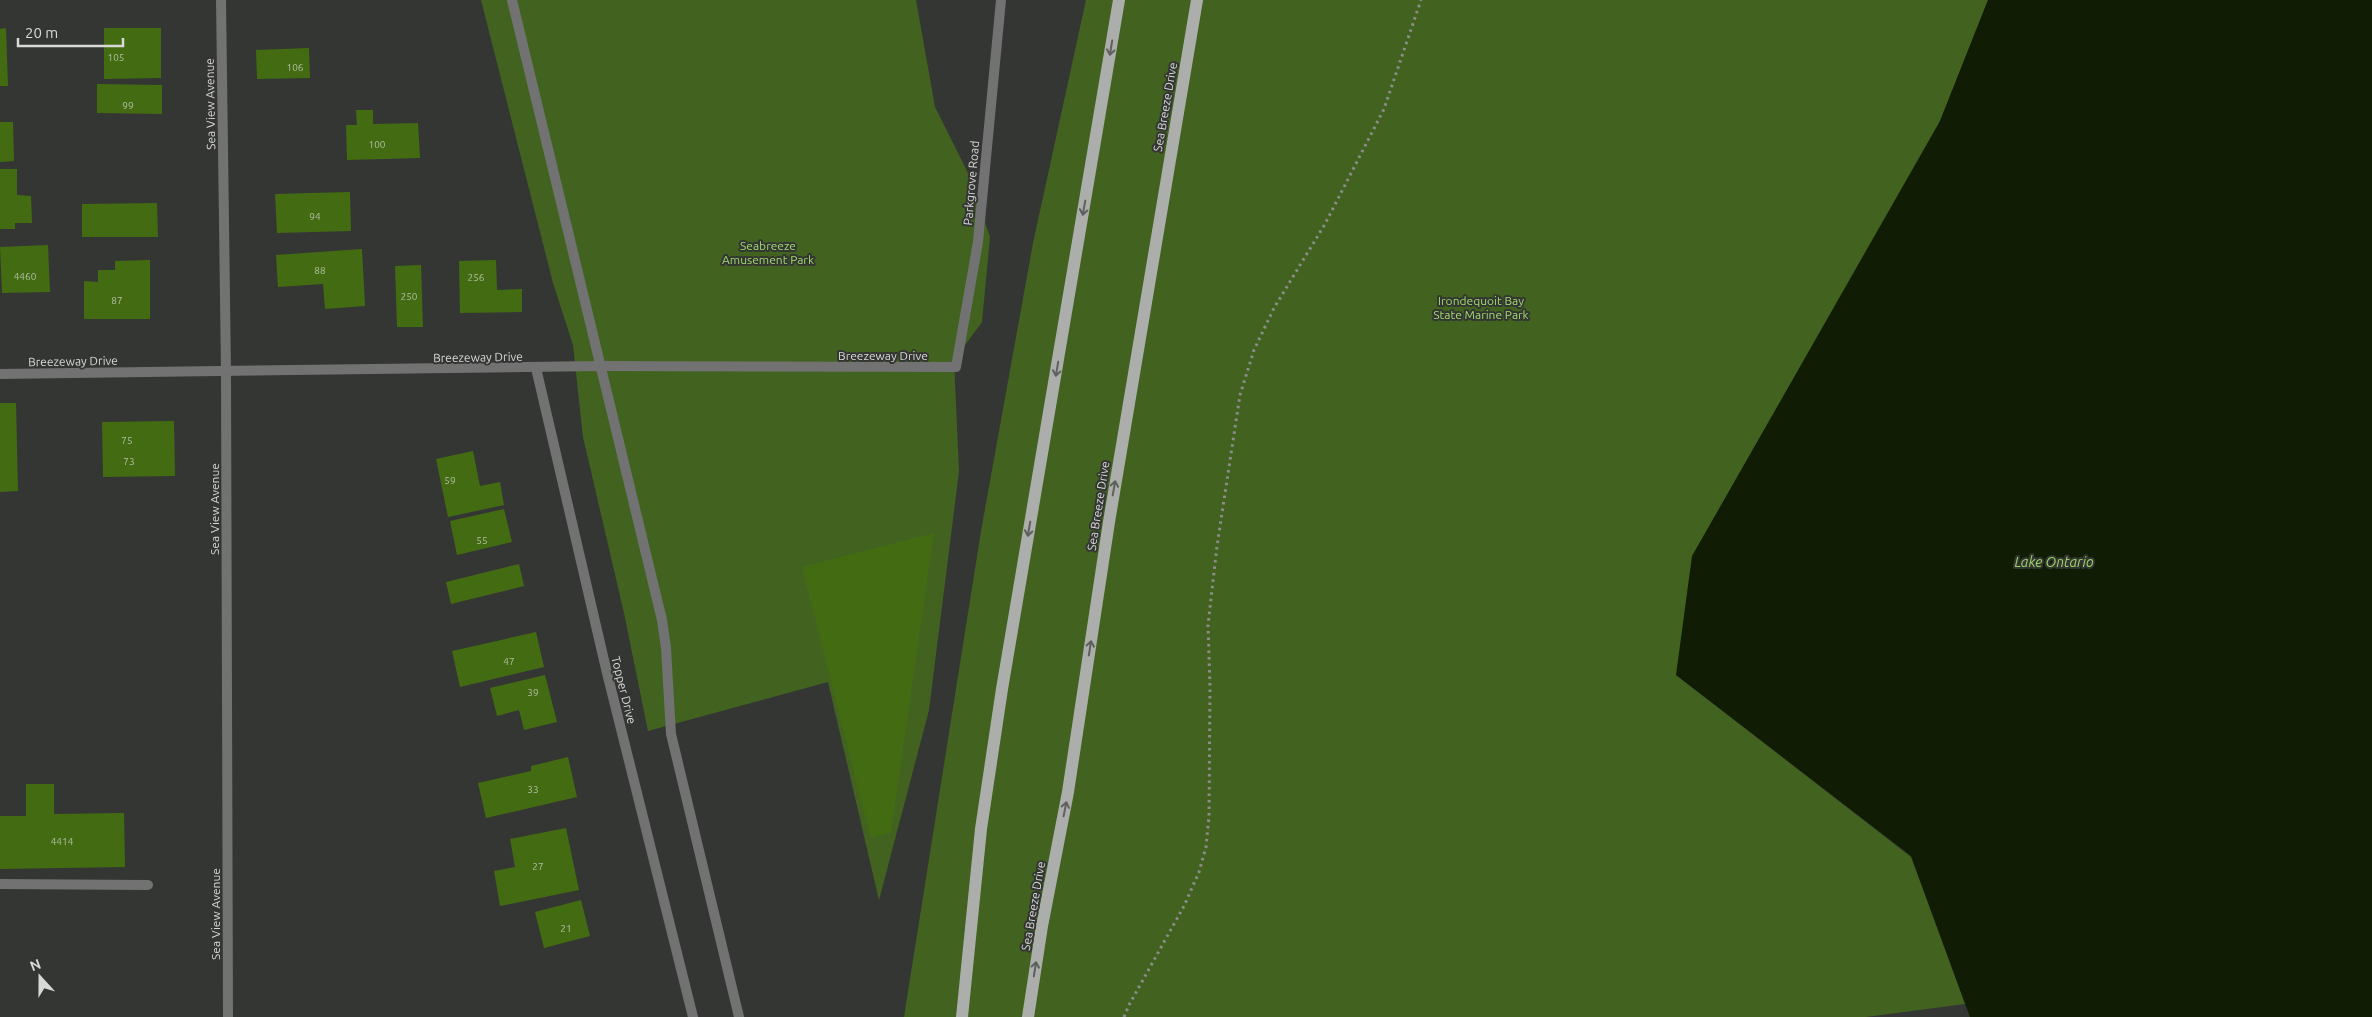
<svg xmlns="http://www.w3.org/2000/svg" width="2372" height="1017" viewBox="0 0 2372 1017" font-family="Ubuntu,sans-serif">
<rect width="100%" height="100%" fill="#343633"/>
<g fill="#426320">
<polygon points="481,0 916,0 935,107 967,171 990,237 982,322 954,360 959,471 929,710 879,900 828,682 648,731 624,613 583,437 573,345 553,283"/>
<polygon points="1086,0 1988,0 1940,121 1676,675 1911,857 1965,1004 1866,1017 904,1017 981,531 1033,243"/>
</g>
<polygon fill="#101d04" points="1988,0 2372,0 2372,1017 1970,1017 1911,856 1676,675 1692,556 1940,121"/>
<g fill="#436c12">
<polygon points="6,28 8,86 0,86 0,29"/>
<polygon points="104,28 161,28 161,78 104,79"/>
<polygon points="309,48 310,78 257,79 256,50"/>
<polygon points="97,84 162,85 162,114 97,113"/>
<polygon points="356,110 373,110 373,124 418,123 420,158 347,160 346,125 357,125"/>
<polygon points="0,122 13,122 14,161 0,162"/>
<polygon points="0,169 17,169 17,195 31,196 32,223 15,223 15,229 0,229"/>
<polygon points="350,192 351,231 277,233 275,194"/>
<polygon points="157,203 158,237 82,237 82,204"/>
<polygon points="48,245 50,292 2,293 0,247"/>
<polygon points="362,249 365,306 325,309 323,284 278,287 276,255"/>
<polygon points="150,260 150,319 84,319 84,281 98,282 98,270 115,270 115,261"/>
<polygon points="496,260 497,290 522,289 522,312 460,313 459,261"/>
<polygon points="421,265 423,327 397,327 395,266"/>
<polygon points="0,403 16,403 18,491 0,492"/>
<polygon points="174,421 175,476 103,477 102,422"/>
<polygon points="473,451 480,486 500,482 504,505 448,517 436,459"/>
<polygon points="504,509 512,542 457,555 450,521"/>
<polygon points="934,533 891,832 871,838 802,567"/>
<polygon points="519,564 524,586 451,604 446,582"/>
<polygon points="536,632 544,667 460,687 452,651"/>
<polygon points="545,675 557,722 524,730 519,710 497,716 490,688"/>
<polygon points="568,757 577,797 486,818 478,783 531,771 531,766"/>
<polygon points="26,784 54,784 54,814 124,813 125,867 0,869 0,816 26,816"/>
<polygon points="566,828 579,890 500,906 494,871 515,867 510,839"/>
<polygon points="581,900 590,936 544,948 535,912"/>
</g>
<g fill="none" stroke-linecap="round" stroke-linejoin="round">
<polyline stroke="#8c8d8b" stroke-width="3" stroke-dasharray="2.5 4" stroke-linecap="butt" points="1124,1017 1129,1005 1184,906 1199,872 1206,847 1209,816 1210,687 1208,625 1217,546 1240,395 1254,350 1274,308 1325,224 1384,109 1421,0"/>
<g stroke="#717271" stroke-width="10">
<polyline points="512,0 662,620 666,648 671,734 739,1017"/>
<polyline points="0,884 148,885"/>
</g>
<g stroke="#717271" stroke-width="10">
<polyline points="221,0 226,372 228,1017"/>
<polyline points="536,368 607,673 693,1017"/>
<polyline points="0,374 599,366 956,367 978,242 1001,0"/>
</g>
<g stroke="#acaeab" stroke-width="12">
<polyline points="962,1017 981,829 1002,689 1119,0"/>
<polyline points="1028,1017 1042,926 1068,792 1109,522 1197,0"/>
</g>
</g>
<defs><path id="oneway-shaft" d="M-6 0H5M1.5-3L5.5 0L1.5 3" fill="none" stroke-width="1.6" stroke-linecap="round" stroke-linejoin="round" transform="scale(1.25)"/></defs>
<g stroke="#5e605d">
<use href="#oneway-shaft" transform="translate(1111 48) rotate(99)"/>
<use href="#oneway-shaft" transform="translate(1084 208) rotate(100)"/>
<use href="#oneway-shaft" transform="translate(1057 369) rotate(100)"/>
<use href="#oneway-shaft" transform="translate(1114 488) rotate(-80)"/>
<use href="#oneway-shaft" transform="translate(1029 529) rotate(100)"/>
<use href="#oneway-shaft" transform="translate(1090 648) rotate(-81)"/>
<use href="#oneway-shaft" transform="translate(1065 809) rotate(-79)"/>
<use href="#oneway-shaft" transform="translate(1035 969) rotate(-81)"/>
</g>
<g text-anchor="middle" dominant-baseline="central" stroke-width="4" stroke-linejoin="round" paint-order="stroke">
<g font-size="10" fill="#b3bea6">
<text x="116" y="57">105</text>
<text x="295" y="67">106</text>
<text x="128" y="105">99</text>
<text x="377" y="144">100</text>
<text x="315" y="216">94</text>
<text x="320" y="270">88</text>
<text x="25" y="276">4460</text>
<text x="476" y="277">256</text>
<text x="409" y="296">250</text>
<text x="117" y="300">87</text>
<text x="127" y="440">75</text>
<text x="129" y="461">73</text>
<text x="450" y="480">59</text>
<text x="482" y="540">55</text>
<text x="509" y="661">47</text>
<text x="533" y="692">39</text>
<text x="533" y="789">33</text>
<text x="62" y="841">4414</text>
<text x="538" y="866">27</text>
<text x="566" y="928">21</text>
</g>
<g font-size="12" fill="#d8d9d7" stroke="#343633">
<text transform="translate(210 104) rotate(-91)">Sea View Avenue</text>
<text transform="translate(1165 107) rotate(-80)">Sea Breeze Drive</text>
<text transform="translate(971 183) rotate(-85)">Parkgrove Road</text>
<text x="883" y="355">Breezeway Drive</text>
<text transform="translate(478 357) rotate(-1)">Breezeway Drive</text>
<text transform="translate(73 361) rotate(-1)">Breezeway Drive</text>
<text transform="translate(1098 506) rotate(-81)">Sea Breeze Drive</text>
<text transform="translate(214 509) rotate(-90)">Sea View Avenue</text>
<text transform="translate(624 690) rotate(76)">Topper Drive</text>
<text transform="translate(1033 906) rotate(-80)">Sea Breeze Drive</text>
<text transform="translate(215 914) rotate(-90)">Sea View Avenue</text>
</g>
<g font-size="12" fill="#a1db6c" stroke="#343633">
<text x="768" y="245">Seabreeze<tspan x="768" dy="14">Amusement Park</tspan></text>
<text x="1481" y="300">Irondequoit Bay<tspan x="1481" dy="14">State Marine Park</tspan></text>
</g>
<g font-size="14" font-style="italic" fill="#9ad365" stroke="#343633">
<text x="2054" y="562">Lake Ontario</text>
</g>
</g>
<g transform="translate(40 977) rotate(339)" stroke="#343633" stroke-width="4" paint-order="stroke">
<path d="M0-4L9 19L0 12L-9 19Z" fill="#d8d9d7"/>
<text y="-8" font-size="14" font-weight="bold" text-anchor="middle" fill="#d8d9d7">N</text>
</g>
<path d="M18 38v8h105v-8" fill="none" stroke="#d8d9d7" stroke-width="2.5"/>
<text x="25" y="38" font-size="15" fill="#d8d9d7" stroke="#343633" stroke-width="4" paint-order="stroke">20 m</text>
</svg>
